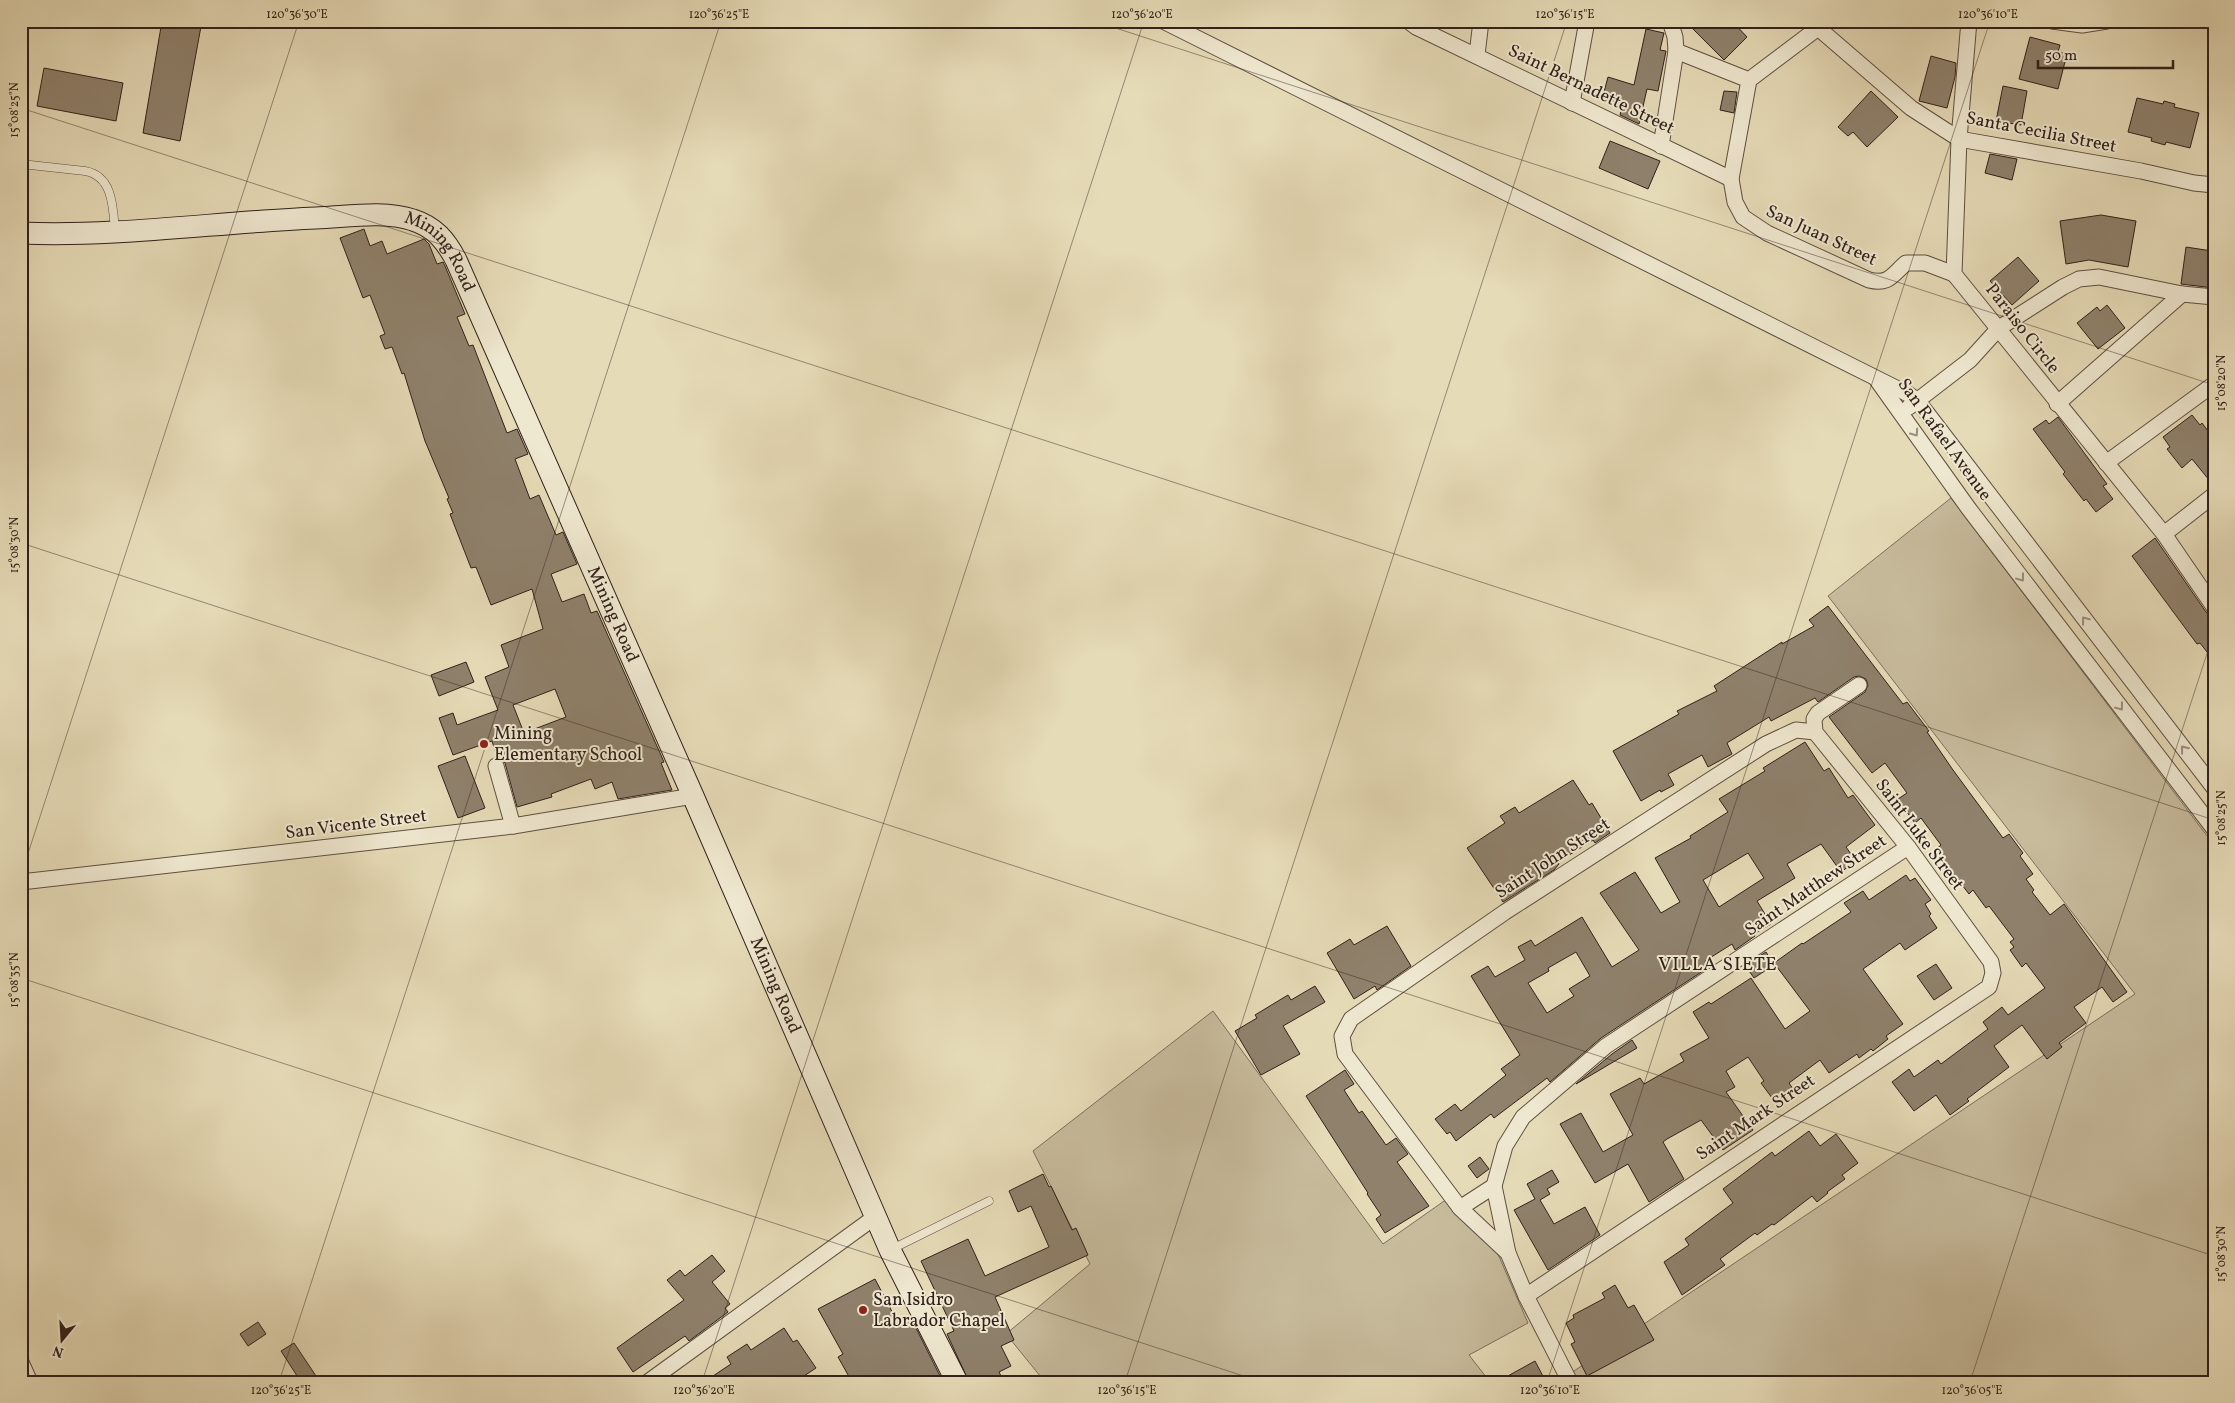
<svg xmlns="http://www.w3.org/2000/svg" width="2235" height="1403" viewBox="0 0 2235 1403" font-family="Vollkorn,serif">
<rect width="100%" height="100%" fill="#e6dbb7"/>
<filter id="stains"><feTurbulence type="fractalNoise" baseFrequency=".004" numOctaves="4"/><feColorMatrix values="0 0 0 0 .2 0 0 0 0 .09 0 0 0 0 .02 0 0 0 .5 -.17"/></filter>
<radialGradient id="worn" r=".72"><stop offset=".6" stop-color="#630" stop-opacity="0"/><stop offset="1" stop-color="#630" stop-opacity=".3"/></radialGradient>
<g fill="#c7bb9c" stroke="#7c6e5b">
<polygon points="1951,498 2214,845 2214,1382 1577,1382 1571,1373 2135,994 1828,596"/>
<polygon points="1213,1011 1383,1244 1447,1199 1498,1254 1528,1323 1469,1355 1490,1382 1045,1382 1006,1334 1090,1264 1033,1151"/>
</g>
<g fill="#8f816c" stroke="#31201a" fill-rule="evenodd">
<polygon points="162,21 202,21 180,141 143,133"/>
<polygon points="1685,21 1732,21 1747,37 1724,60"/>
<polygon points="1646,29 1664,33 1660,50 1666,51 1658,91 1647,89 1639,124 1620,115 1622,106 1607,102 1610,94 1604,92 1608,77 1634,85"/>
<polygon points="2030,37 2060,45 2058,52 2067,54 2058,89 2019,79"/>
<polygon points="1931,56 1956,63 1955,77 1947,108 1919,101"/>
<polygon points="44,68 123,83 116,121 37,106"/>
<polygon points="2003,86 2027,91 2021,125 1996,121"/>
<polygon points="1724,91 1737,92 1734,113 1720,110"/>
<polygon points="1871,91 1898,117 1867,147 1853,132 1848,136 1838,127"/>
<polygon points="2137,98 2163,104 2164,101 2175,104 2174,107 2199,113 2190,148 2166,142 2165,145 2151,141 2152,138 2128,132"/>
<polygon points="1610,141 1660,161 1648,189 1599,168"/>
<polygon points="1990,154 2017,159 2012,180 1985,173"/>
<polygon points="2101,215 2136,221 2128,267 2089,260 2066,264 2060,221"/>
<path d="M364,229L370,246L382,241L387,254L424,239L429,244L437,264L443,262L445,266L465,314L457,317L469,346L473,345L507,433L517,429L528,454L515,459L530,499L539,495L556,535L563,532L577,564L551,574L562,602L584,594L591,613L597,611L664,762L661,763L672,790L618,799L612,782L595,789L591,779L551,794L552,797L517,807L505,763L502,759L497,757L492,741L453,755L439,718L453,713L457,725L498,710L485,677L509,667L501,645L543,629L532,589L491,605L476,567L471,568L450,514L453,513L447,499L449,498L425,441L404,373L402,374L392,347L385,349L380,336L385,334L370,295L363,298L340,238ZM555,689L566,717L524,733L513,705Z"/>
<polygon points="2186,247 2212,251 2214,254 2214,288 2181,284"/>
<polygon points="2018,257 2039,281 2012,305 1990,281"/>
<polygon points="2107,305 2125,328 2098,349 2077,323 2097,307 2100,311"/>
<polygon points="2192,415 2200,425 2202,423 2214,439 2214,486 2192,459 2182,468 2167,449 2170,447 2163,437"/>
<polygon points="2058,417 2107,484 2103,486 2113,499 2096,512 2086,499 2084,501 2063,474 2065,472 2033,429 2046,420 2049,424"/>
<polygon points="2155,538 2206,612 2214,618 2214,661 2200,643 2197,644 2132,556"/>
<polygon points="1828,606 1903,704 1907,702 1929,731 1927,732 1953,770 2003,838 2009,834 2023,853 2020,856 2033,874 2026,879 2034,890 2032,892 2050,915 2064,904 2127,992 2113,1002 2102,987 2074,1007 2086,1023 2059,1043 2062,1047 2047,1059 2022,1025 1994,1046 2009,1067 1967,1099 1969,1101 1950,1115 1936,1095 1914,1111 1892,1082 1909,1069 1914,1077 1938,1060 1941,1064 1988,1029 1983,1022 2002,1007 2008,1015 2045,988 2026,963 2022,967 2010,950 2014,947 2010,942 2014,939 1989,906 1986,908 1973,890 1969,894 1935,850 1941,845 1921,818 1915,823 1906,811 1898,799 1907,793 1885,763 1872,773 1829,717 1865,692 1868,685 1866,679 1859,676 1854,677 1818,702 1815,698 1771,721 1769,717 1727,743 1732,754 1708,767 1702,755 1668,774 1674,785 1661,792 1660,790 1641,801 1613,751 1679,714 1677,711 1717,691 1714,686 1782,642 1782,644 1814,626 1809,620"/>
<polygon points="466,662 474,682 439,696 431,675"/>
<path d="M1805,742L1824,771L1829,768L1848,798L1853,795L1875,825L1846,847L1856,861L1841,872L1821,844L1787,864L1795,878L1757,901L1771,924L1754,934L1755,936L1735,950L1732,944L1705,961L1709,967L1601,1038L1550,1082L1547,1078L1494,1118L1491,1114L1456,1141L1450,1132L1447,1134L1435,1119L1455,1104L1461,1111L1506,1075L1501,1069L1520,1055L1471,976L1488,966L1495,977L1525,960L1518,947L1531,940L1535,946L1582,917L1612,967L1639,950L1600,893L1635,872L1661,913L1680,902L1655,858L1691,838L1690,836L1728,812L1719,799L1765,771L1763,768ZM1748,853L1764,878L1719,907L1703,880ZM1576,952L1590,976L1569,989L1574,996L1547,1013L1528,983L1549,971L1548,968Z"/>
<polygon points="465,756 485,808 458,818 438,766"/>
<polygon points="1573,780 1589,805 1592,803 1610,833 1595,843 1593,840 1558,862 1559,864 1554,870 1503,902 1467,848 1505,823 1500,816 1515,807 1519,813"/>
<polygon points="1906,875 1910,881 1915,878 1931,900 1925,904 1931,914 1929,916 1937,928 1905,950 1900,943 1863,969 1903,1024 1886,1036 1888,1039 1873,1051 1871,1049 1859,1058 1857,1054 1829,1073 1820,1060 1789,1083 1793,1089 1775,1102 1761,1083 1764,1081 1748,1057 1726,1071 1735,1087 1726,1092 1753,1130 1723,1150 1701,1120 1667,1139 1663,1142 1684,1179 1649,1202 1628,1164 1595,1183 1560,1124 1581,1113 1603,1152 1633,1135 1610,1094 1640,1078 1644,1084 1684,1061 1680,1054 1709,1038 1693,1012 1709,1002 1711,1004 1751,978 1785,1029 1810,1011 1774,963 1802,943 1803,944 1851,912 1844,903 1863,891 1869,900"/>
<polygon points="1387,926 1411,966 1377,990 1375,986 1354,999 1327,953 1350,939 1354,945"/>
<polygon points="1766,952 1774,965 1754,978 1745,965"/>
<polygon points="1936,964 1952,988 1934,1000 1917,976"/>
<polygon points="1315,986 1325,1002 1283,1026 1300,1054 1261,1075 1235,1031 1257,1018 1255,1015 1288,995 1291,1000"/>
<polygon points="1632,1040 1637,1048 1576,1084 1612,1054"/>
<polygon points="1345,1070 1354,1084 1344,1090 1359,1113 1362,1111 1386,1145 1396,1138 1408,1154 1397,1162 1429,1206 1385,1233 1376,1219 1381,1215 1367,1194 1368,1193 1306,1096"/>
<polygon points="1809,1131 1820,1146 1836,1134 1858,1163 1842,1175 1845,1179 1827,1192 1828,1193 1817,1202 1812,1196 1774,1225 1772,1224 1757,1235 1755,1233 1720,1259 1725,1265 1682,1295 1664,1262 1689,1245 1685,1239 1733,1203 1723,1189 1772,1152 1775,1156"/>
<polygon points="1480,1157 1489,1169 1477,1178 1468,1166"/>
<polygon points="1552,1170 1559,1182 1547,1189 1550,1194 1540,1200 1554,1224 1585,1207 1600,1235 1548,1270 1514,1210 1535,1199 1527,1184"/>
<polygon points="1043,1174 1049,1187 1051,1186 1072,1230 1076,1228 1088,1255 995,1297 1014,1340 1001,1346 1011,1366 999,1372 1002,1378 995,1382 969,1382 947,1334 954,1331 921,1261 968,1239 985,1276 1049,1247 1031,1206 1018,1212 1009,1191"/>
<polygon points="712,1255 725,1271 712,1282 730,1304 725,1308 728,1312 689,1341 685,1336 633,1372 617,1348 684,1300 667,1280 680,1270 685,1276"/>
<polygon points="875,1279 899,1325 911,1318 943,1382 852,1382 838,1357 843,1354 818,1309"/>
<polygon points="1615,1285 1628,1308 1634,1305 1654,1340 1587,1376 1571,1344 1575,1342 1566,1323 1574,1318 1573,1315 1605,1298 1602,1293"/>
<polygon points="258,1322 266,1334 248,1346 240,1334"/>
<polygon points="784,1328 793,1342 797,1340 816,1368 795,1382 704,1382 731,1364 727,1357 747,1344 751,1350"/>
<polygon points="294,1343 320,1382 301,1382 281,1351"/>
<polygon points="1535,1361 1546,1382 1497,1382"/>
</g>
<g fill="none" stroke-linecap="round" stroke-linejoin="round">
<g stroke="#5e4f41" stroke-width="9">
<g id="lane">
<path d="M21,164L85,171C113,176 113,207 115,231"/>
<polyline points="892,1249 989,1201"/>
</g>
</g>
<g stroke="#5e4f41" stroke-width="17">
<g id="street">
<polyline points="1163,21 1908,394 1917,400 2214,788"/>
<polyline points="1408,21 1416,27 1731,179"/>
<polyline points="1670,21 1675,37 1676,51 1749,80"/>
<polyline points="1810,21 1911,108 1959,139 2141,171 2194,183 2214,185"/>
<polyline points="1969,21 1959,139 1954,274 2164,534 2214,607"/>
<polyline points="2052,21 2082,25 2107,21"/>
<path d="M1818,28L1749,80L1731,179L1735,202L1743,217L1767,233L1869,280C1889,285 1892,275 1906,263H1925L1954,274"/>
<polyline points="1477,55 1481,21"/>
<polyline points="1572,103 1587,21"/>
<polyline points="1661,146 1676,51"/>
<polyline points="1877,380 1969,509 2214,829"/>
<polyline points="2057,404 2182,294"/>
<polyline points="1909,407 1970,360 1999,328 2063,287 2079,279 2099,277 2182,294 2214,297"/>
<polyline points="2106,463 2214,384"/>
<polyline points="2164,534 2214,495"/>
<polyline points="496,766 513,826"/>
<polyline points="21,882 513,826 693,796"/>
<polyline points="1460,1208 1494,1186"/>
<polyline points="1508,1253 1494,1186 1505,1146 1523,1117 1606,1046 1908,847"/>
<polyline points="1526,1296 1989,987 1993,973 1991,962 1908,847 1815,732 1814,719 1818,713 1859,685"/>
<polyline points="21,1362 30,1382"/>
<polyline points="648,1382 875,1217"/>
<polyline points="1570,1382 1526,1296 1508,1253 1460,1208 1345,1054 1342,1036 1351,1019 1505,912 1766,744 1796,730 1815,732"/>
</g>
</g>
<g stroke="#31201a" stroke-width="23">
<g id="secondary">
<path id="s1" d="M21,233C119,237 218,222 316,218C346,217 384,210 413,220C435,227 446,241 456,260L693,796L890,1250L957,1382"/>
</g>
</g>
<use href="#lane" stroke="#efe8d0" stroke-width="8"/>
<use href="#street" stroke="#efe8d0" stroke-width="15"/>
<use href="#secondary" stroke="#efe8d0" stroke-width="21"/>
</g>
<defs><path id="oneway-chevron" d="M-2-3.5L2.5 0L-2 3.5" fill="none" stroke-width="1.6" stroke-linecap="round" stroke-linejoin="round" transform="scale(1.25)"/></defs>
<g stroke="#9a8e7e">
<use href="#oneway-chevron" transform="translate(1915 433) rotate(55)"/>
<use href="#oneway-chevron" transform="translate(2021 578) rotate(53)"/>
<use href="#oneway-chevron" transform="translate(2085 620) rotate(-127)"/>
<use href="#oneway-chevron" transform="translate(2120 707) rotate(53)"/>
<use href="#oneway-chevron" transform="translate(2184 749) rotate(-128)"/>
</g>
<path fill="none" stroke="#31201a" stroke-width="1" stroke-opacity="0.45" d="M1094,21L2214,385M21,108L2214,820M21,543L2214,1256M21,875L299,21M21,978L1262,1382M279,1382L721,21M702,1382L1144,21M1125,1382L1567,21M1547,1382L1990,21M1970,1382L2214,632"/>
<g fill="#8f2418" stroke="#efe8d0" stroke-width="2">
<circle cx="484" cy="744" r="5"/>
<circle cx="863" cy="1310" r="5"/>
</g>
<g text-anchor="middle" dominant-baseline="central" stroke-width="4" stroke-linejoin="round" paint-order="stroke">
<g font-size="18" fill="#31201a" stroke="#efe8d0">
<text transform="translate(1591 90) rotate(26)">Saint Bernadette Street</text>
<text transform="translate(2041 133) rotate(11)">Santa Cecilia Street</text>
<text transform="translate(1821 236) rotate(25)">San Juan Street</text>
<text stroke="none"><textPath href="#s1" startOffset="436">Mining Road</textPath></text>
<text transform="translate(2022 329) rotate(52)">Paraiso Circle</text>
<text transform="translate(1944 440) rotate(54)">San Rafael Avenue</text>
<text stroke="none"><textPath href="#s1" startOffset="841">Mining Road</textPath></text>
<text transform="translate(356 825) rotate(-7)">San Vicente Street</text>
<text transform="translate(1919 835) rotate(53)">Saint Luke Street</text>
<text transform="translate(1553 859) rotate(-33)">Saint John Street</text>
<text transform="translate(1816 886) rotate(-34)">Saint Matthew Street</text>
<text stroke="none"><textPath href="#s1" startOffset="1246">Mining Road</textPath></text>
<text transform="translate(1756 1118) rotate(-34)">Saint Mark Street</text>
</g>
<g font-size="18" fill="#31201a" stroke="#efe8d0" text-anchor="start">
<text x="494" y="734">Mining<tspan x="494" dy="21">Elementary School</tspan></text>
<text x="873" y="1300">San Isidro<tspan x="873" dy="21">Labrador Chapel</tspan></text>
</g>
<g font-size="19" letter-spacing="1" fill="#31201a" stroke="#efe8d0">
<text x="1718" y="965">VILLA SIETE</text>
</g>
</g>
<rect width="2235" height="1403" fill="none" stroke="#e6dbb7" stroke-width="55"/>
<g transform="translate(62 1340) rotate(198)" stroke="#efe8d0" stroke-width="4" paint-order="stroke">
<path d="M0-4L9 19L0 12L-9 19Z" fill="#31201a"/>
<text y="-8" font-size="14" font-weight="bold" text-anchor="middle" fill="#31201a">N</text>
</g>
<path d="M2038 60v8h135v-8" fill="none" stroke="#31201a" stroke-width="2.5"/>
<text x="2045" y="60" font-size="15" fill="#31201a" stroke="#efe8d0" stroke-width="4" paint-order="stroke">50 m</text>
<rect x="28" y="28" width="2180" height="1348" fill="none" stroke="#31201a" stroke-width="2"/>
<g font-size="12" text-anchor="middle" fill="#31201a">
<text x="297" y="18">120°36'30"E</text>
<text x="719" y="18">120°36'25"E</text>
<text x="1142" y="18">120°36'20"E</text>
<text x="1565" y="18">120°36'15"E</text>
<text x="1988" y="18">120°36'10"E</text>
<text transform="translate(14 110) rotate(-90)" y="4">15°08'25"N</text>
<text transform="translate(2221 383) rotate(-90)" y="4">15°08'20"N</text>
<text transform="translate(14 545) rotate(-90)" y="4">15°08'30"N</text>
<text transform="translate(2221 818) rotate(-90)" y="4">15°08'25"N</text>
<text transform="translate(14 980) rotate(-90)" y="4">15°08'35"N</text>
<text transform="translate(2221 1254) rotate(-90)" y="4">15°08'30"N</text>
<text x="281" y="1394">120°36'25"E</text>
<text x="704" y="1394">120°36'20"E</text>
<text x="1127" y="1394">120°36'15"E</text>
<text x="1550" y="1394">120°36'10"E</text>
<text x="1972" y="1394">120°36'05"E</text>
</g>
<rect width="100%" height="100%" filter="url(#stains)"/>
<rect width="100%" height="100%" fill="url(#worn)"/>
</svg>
